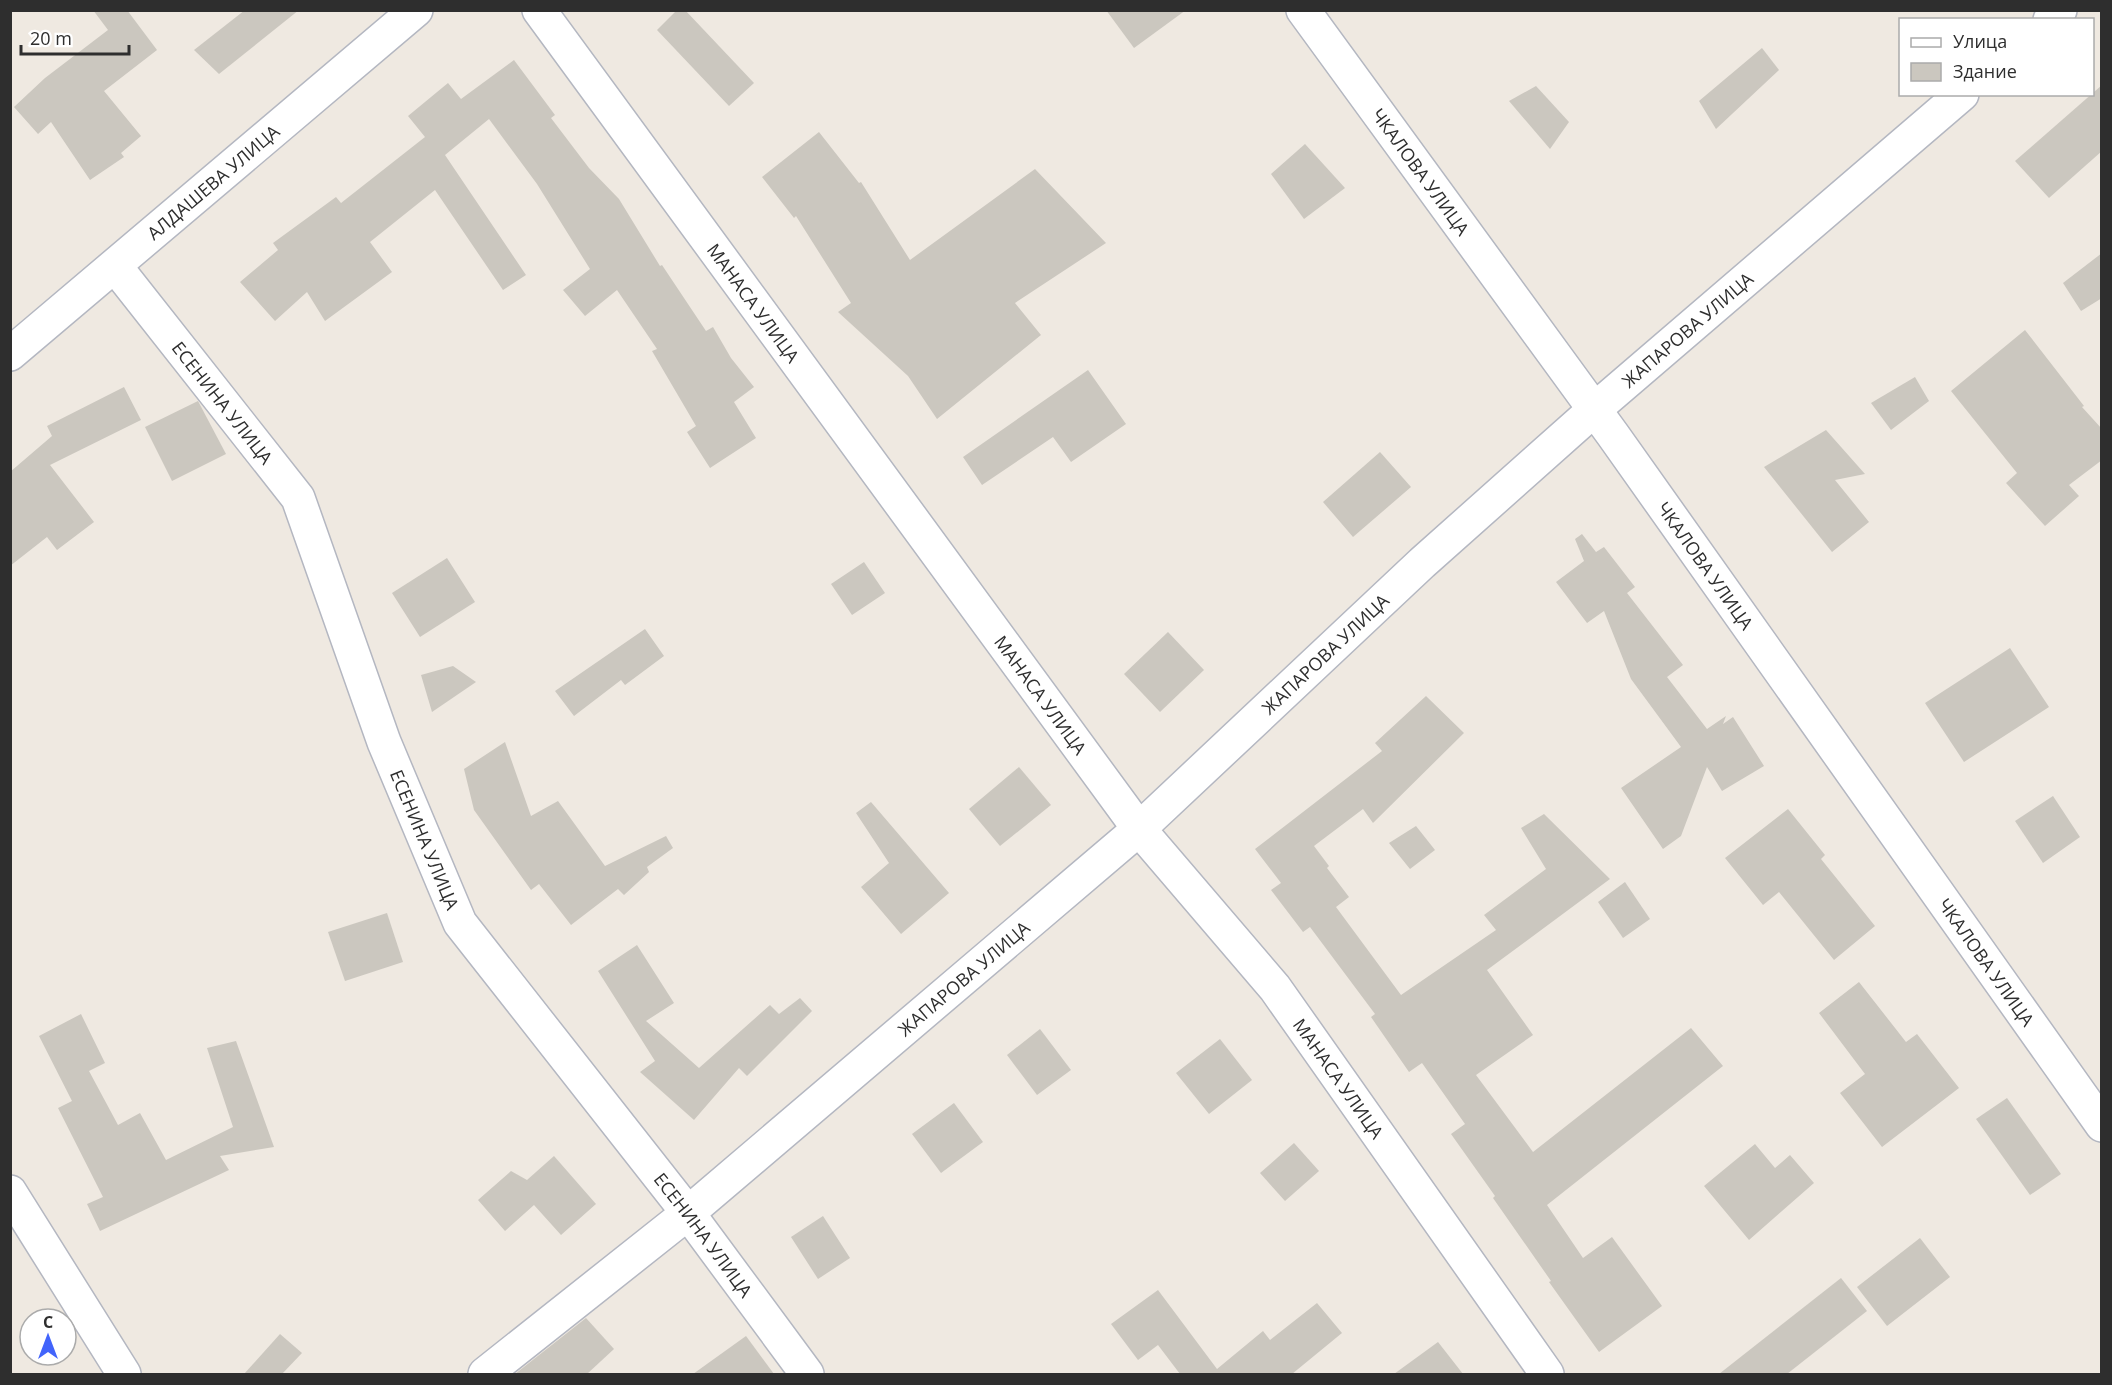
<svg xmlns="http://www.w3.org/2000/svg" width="2112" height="1385" viewBox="0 0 2112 1385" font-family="'Open Sans',sans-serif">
<rect width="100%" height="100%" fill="#efe9e1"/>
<g fill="#cbc7bf">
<polygon points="93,10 127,10 157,50 104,91 141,136 121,153 124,157 90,180 51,122 38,134 14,107 45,78 108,30"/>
<polygon points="245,10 299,10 219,74 194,50"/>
<polygon points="677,10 685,10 754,83 729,106 657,30"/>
<polygon points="1106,10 1186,10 1134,48"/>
<polygon points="1762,48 1779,70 1716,129 1699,101"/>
<polygon points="514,60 555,115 551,118 589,168 619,199 660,266 662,265 706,331 713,327 731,358 754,387 734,402 756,438 710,468 687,432 696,426 652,351 657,349 617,290 585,316 563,290 590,269 537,184 489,119 445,155 526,275 503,290 435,190 370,242 392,272 325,321 307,292 275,321 240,282 278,250 273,243 336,197 341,203 425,137 408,116 448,83 461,99"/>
<polygon points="2102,85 2102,151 2049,198 2015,161"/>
<polygon points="1536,86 1569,122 1550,149 1509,101"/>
<polygon points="819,132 859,183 861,182 910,260 1035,169 1106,243 1015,303 1041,335 937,419 908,376 838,312 851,303 796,216 794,218 762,177"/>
<polygon points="1305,144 1345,188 1304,219 1271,174"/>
<polygon points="2102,253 2102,298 2081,311 2063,283"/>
<polygon points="2025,330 2084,406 2082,407 2102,429 2102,460 2069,485 2079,496 2045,526 2006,483 2017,473 1951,391"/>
<polygon points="1088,370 1126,424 1071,462 1053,437 982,485 963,457"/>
<polygon points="1915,377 1929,401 1891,430 1871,403"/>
<polygon points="124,387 141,420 50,465 94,522 57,550 47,537 10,566 10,472 52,436 47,426"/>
<polygon points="198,401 226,454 172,481 145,427"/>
<polygon points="1826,430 1865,474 1835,480 1869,522 1832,552 1764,467"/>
<polygon points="1380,452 1411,487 1353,537 1323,502"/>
<polygon points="1582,534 1596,552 1604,547 1635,587 1627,593 1683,665 1667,677 1707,729 1726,716 1723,724 1733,717 1764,766 1722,791 1707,767 1681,836 1663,849 1621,788 1681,747 1631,679 1604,611 1587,623 1556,582 1584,561 1575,539"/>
<polygon points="447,558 475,602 420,637 392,593"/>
<polygon points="864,562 885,593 852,615 831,584"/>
<polygon points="645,629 664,656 625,685 621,680 574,716 555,691"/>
<polygon points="1168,632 1204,670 1160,712 1124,674"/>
<polygon points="2010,648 2049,707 1964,762 1925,703"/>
<polygon points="453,666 476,682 432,712 421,675"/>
<polygon points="1426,696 1464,733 1373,823 1363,809 1314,846 1329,866 1327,868 1349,897 1336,907 1401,995 1496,930 1484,915 1546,869 1521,828 1544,814 1610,879 1487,970 1533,1035 1476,1075 1533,1152 1691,1028 1723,1066 1547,1205 1583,1258 1612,1237 1662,1306 1599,1352 1549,1282 1551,1281 1493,1198 1495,1196 1451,1134 1465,1124 1422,1063 1409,1072 1371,1017 1375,1014 1310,927 1303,932 1271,890 1281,883 1255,849 1382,751 1375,743"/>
<polygon points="505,742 531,816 558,801 605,866 666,836 673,848 647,867 649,872 624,895 618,889 571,925 539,884 531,890 474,810 464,769"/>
<polygon points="1019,767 1051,805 1000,846 969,809"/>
<polygon points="2053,796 2080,837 2043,863 2015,821"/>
<polygon points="871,802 949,893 901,934 861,887 889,863 856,813"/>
<polygon points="1788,809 1825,855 1821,859 1875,926 1834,960 1779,892 1763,905 1725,858"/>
<polygon points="1416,826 1435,850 1410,869 1389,843"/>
<polygon points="1625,882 1650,919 1623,938 1598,902"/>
<polygon points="387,913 403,962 345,981 328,932"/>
<polygon points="637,945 674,1003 646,1021 699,1068 770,1005 779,1014 800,998 812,1011 747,1076 739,1068 694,1120 640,1072 655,1061 598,971"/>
<polygon points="1859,982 1906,1042 1917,1034 1959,1088 1882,1147 1840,1093 1865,1074 1819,1013"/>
<polygon points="81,1014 105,1063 89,1071 118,1125 140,1113 166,1160 233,1127 207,1048 236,1041 274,1147 220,1156 229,1170 100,1231 87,1204 103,1197 58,1108 72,1101 39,1036"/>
<polygon points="1040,1029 1071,1070 1037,1095 1007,1055"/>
<polygon points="1220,1039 1252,1080 1209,1114 1176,1073"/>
<polygon points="2007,1098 2061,1174 2030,1195 1976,1119"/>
<polygon points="954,1103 983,1142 941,1173 912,1134"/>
<polygon points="1294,1143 1319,1171 1285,1201 1260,1173"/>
<polygon points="1755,1144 1775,1168 1790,1155 1814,1183 1749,1240 1704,1186"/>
<polygon points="554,1156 596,1204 561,1235 534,1205 505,1231 478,1200 511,1171 527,1180"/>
<polygon points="823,1216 850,1258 818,1279 791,1237"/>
<polygon points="1920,1238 1950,1277 1887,1326 1857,1287"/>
<polygon points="1841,1278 1867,1311 1787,1374 1719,1374"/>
<polygon points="1158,1290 1217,1369 1263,1331 1270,1340 1317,1303 1342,1333 1292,1374 1180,1374 1158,1345 1138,1360 1111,1324"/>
<polygon points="586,1318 614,1349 587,1374 515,1374"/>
<polygon points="280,1334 302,1353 282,1374 244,1374"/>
<polygon points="746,1336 774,1374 693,1374"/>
<polygon points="1438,1342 1463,1374 1394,1374"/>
</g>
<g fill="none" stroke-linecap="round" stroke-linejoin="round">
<g stroke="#b4b7c1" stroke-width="36">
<g id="street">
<path id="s1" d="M539,10L1139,829L1275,988L1547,1374"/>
<path id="s2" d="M1303,10L1613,435L2102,1125"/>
<polyline points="2050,20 2060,10"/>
<path id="s3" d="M115,266L298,498L384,742L460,923L688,1213L807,1374"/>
<polyline points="10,1192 124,1374"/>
<path id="s4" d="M485,1374L688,1213L1139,829L1422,563L1595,409L1962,94"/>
</g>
</g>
<g stroke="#b4b7c1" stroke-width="36">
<g id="secondary">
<path id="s5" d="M10,354L416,10"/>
</g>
</g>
<use href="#street" stroke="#fff" stroke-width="33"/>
<use href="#secondary" stroke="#fff" stroke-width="33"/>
</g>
<g text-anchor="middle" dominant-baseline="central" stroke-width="4.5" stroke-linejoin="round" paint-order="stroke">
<g font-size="18" fill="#2e2e2e" stroke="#fff">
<text stroke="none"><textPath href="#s2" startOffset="200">ЧКАЛОВА УЛИЦА</textPath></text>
<text stroke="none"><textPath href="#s5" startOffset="266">АЛДАШЕВА УЛИЦА</textPath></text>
<text stroke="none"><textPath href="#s1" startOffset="363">МАНАСА УЛИЦА</textPath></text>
<text stroke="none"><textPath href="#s4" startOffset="1593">ЖАПАРОВА УЛИЦА</textPath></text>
<text stroke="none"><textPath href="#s3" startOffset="174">ЕСЕНИНА УЛИЦА</textPath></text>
<text stroke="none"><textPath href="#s2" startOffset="686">ЧКАЛОВА УЛИЦА</textPath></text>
<text stroke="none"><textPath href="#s4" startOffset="1107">ЖАПАРОВА УЛИЦА</textPath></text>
<text stroke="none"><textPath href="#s1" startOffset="849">МАНАСА УЛИЦА</textPath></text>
<text stroke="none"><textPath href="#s3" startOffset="660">ЕСЕНИНА УЛИЦА</textPath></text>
<text stroke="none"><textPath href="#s2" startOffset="1172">ЧКАЛОВА УЛИЦА</textPath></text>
<text stroke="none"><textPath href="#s4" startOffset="621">ЖАПАРОВА УЛИЦА</textPath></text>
<text stroke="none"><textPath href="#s1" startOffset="1335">МАНАСА УЛИЦА</textPath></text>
<text stroke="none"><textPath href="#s3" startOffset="1146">ЕСЕНИНА УЛИЦА</textPath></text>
</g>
</g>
<rect width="2112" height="1385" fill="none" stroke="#2e2e2e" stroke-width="24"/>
<rect x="1899" y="18" width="195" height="78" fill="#ffffff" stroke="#ababab" stroke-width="1.5"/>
<rect x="1911" y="38" width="30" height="9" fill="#ffffff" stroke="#ababab" stroke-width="1.5"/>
<text x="1953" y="48" font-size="18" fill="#2e2e2e">Улица</text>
<rect x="1911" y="63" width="30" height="18" fill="#cbc7bf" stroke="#ababab" stroke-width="1.5"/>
<text x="1953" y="78" font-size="18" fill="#2e2e2e">Здание</text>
<g transform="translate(48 1337)"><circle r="28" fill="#ffffff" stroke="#ababab" stroke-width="1.5"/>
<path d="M0-4.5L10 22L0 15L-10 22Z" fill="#4264fb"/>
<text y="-9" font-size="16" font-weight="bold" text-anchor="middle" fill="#2e2e2e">С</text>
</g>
<path d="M21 45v9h108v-9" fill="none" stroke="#2e2e2e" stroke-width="3"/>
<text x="30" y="45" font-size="18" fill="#2e2e2e" stroke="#ffffff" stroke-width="4.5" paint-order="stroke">20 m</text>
</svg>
